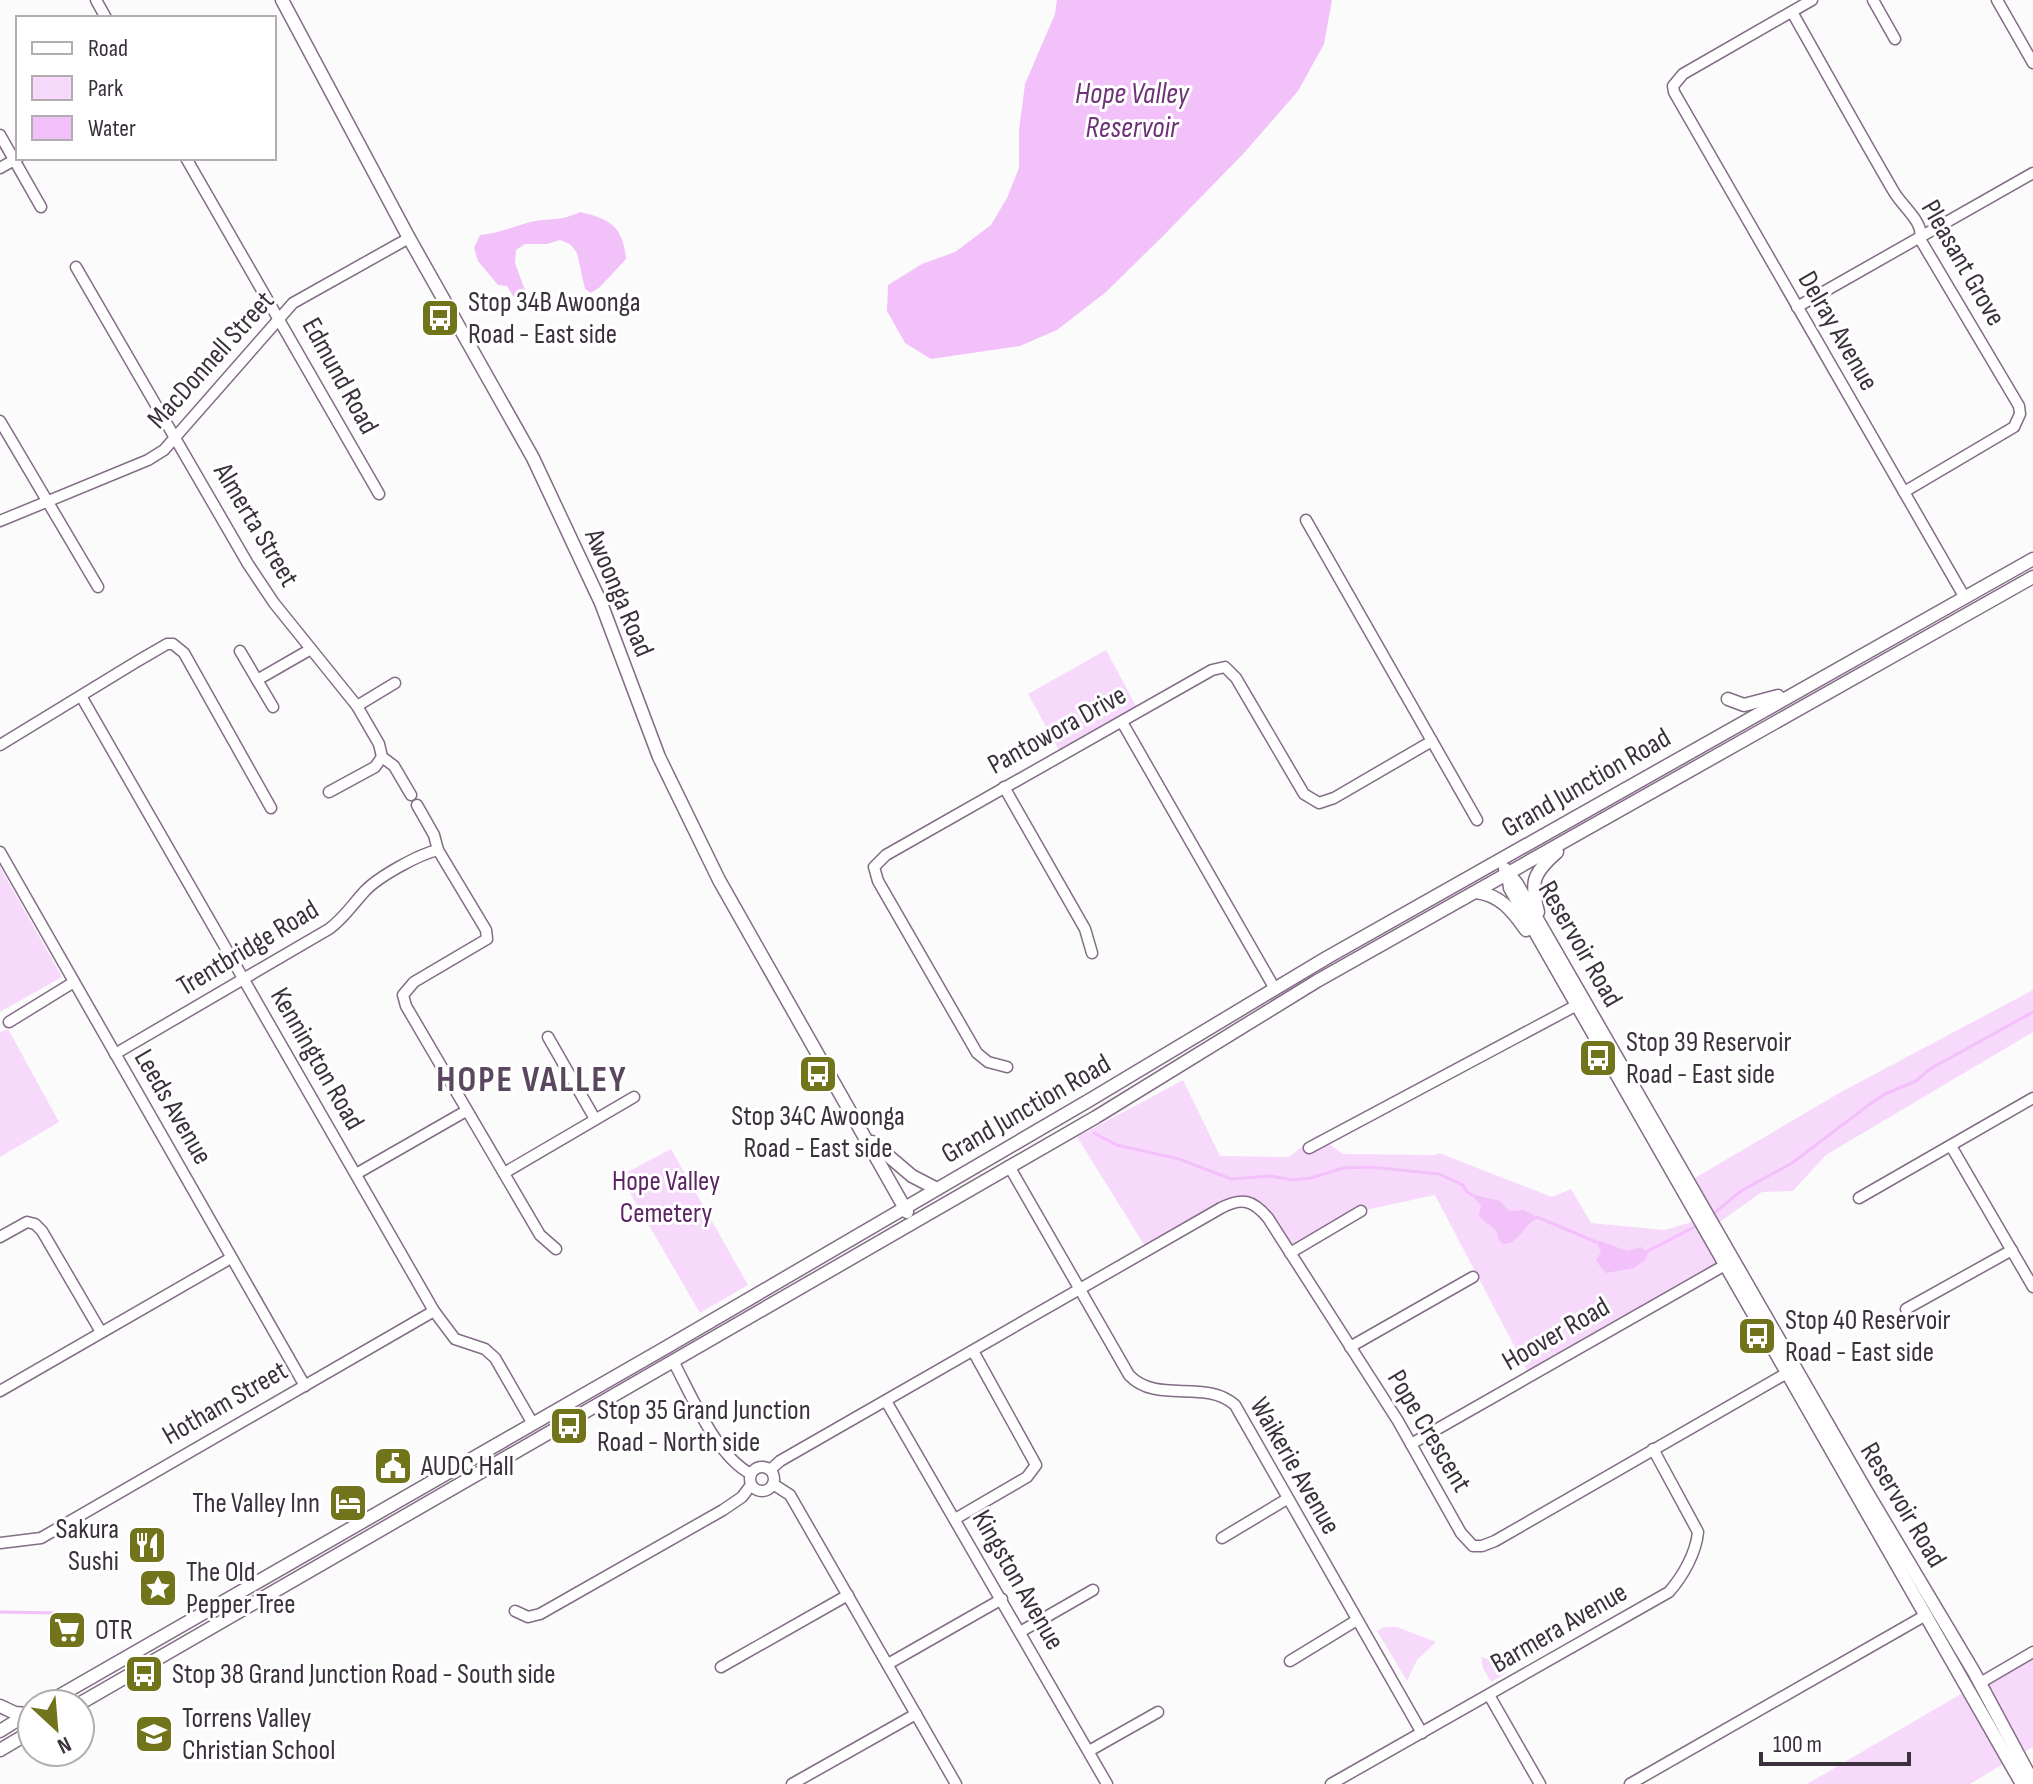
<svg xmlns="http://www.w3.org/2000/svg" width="2033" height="1784" viewBox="0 0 2033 1784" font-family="'Sofia Sans Condensed',sans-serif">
<rect width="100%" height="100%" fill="#fbfbfb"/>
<g fill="#f7d9fc">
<polygon points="1106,650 1136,706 1059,750 1028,694"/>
<polygon points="0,867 62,977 0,1012"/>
<polygon points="2033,990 2033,1032 1826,1155 1793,1191 1762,1192 1714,1226 1688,1182 1841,1092"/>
<polygon points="8,1029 59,1122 0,1157 0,1032"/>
<polygon points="1183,1080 1220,1156 1289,1157 1317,1135 1343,1154 1435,1155 1439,1153 1552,1197 1571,1189 1591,1223 1664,1230 1699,1220 1725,1265 1530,1376 1435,1195 1361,1211 1290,1253 1258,1206 1245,1200 1148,1251 1077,1137"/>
<polygon points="671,1149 748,1285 700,1313 620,1176"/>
<polygon points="1384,1627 1397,1627 1436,1642 1417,1660 1407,1681 1377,1631"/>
<polygon points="2033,1652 2033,1747 2019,1755 1980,1683"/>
<polygon points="1481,1657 1498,1662 1506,1673 1491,1682 1483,1668"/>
<polygon points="1966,1691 2005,1763 1970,1784 1807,1784"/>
</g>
<g fill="#f2c1fa">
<polygon points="1057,0 1332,0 1324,44 1298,91 1244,153 1162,237 1106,292 1057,330 1020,346 931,359 905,343 887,311 888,285 922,264 955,252 991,225 1007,198 1019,168 1019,130 1025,84 1055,14"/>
<path d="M580,212C610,219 623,226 626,259L600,287L591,293L585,289L577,253L570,244L560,240L547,244H525L516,250L515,263L526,293L520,298L513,296L507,286L498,285L478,261L474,248L480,235C502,234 521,222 543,220C561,218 562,220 580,212Z"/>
<path d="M1471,1194L1500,1201L1509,1211L1524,1210L1539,1218C1523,1223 1521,1244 1503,1244C1497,1239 1499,1235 1495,1230C1490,1224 1483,1222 1479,1215L1481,1206Z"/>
<polygon points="1600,1241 1627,1251 1641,1247 1648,1254 1645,1260 1634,1268 1606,1273 1596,1261 1601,1251 1596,1242"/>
</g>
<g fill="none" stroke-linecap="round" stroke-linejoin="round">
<g stroke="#f2c1fa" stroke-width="3">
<polyline points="1094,1133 1117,1145 1179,1159 1231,1179 1271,1176 1292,1180 1311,1178 1343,1168 1370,1167 1439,1174 1463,1185 1466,1191 1472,1195"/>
<polyline points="1712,1215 1741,1191 1792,1163 1870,1104 1885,1094 1916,1081 1930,1069 2033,1012"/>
<polyline points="1537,1217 1596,1242"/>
<polyline points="1646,1252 1700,1224"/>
<polyline points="0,1612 56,1613"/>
</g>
<g stroke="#836c86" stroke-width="13">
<g id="minor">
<polyline points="96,0 106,18"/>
<polyline points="1812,0 1683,74 1673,86 1674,92 1965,598"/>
<polyline points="1873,0 1895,39"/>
<polyline points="1997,0 2033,63"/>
<path d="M1792,12C1826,72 1859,132 1894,192C1902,206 1925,223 1920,239L2019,406L2020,414L2014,427L1904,492"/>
<polyline points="0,135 41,207"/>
<polyline points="186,158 379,494"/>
<polyline points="0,168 18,158"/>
<polyline points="76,267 248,564 274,603 357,706 379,744 382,757 394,766 411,795"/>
<polyline points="1797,307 2033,173"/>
<polyline points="0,421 98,587"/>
<polyline points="1306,520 1477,820"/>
<polyline points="0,521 148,460 164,450 293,303 409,238"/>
<polyline points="240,651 273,707"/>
<polyline points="257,680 311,649"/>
<polyline points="81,696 434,1311 455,1339 485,1349 495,1358 533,1424"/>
<polyline points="357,706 395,683"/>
<polyline points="1122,722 1275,989"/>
<polyline points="0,745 136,662 167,644 173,644 184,653 271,808"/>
<polyline points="1004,787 1085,929 1092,953"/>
<polyline points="329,792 375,767 382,757"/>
<polyline points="417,805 434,835 438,850 486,930 487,939 414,982 403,995 406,1006 540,1235 556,1249"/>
<polyline points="0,852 305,1386"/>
<polyline points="9,1022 74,982"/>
<polyline points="548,1037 595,1119"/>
<path d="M115,1054L329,929C344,918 352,905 365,891C378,877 419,854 438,850"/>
<polyline points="1007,1067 988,1062 977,1053 878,881 874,867 886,855 1212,670 1225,667 1236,678 1304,794 1319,803 1334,798 1432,741"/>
<polyline points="1951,1146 2033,1287"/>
<polyline points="1309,1148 1577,1005"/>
<path d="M1009,1166L1129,1375C1157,1405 1205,1378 1235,1405L1422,1733"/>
<polyline points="504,1173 634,1097"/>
<polyline points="356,1174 466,1111"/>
<polyline points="1859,1198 2033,1098"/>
<polyline points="0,1237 27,1222 35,1224 42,1231 101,1332"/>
<polyline points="1290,1253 1361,1211"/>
<polyline points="1906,1309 2012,1250"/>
<polyline points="1350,1347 1473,1277"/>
<path d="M673,1361C692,1396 716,1456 751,1474"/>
<polyline points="0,1391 231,1258"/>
<polyline points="886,1401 1107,1784"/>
<polyline points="1411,1444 1725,1265"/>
<circle cx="762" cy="1479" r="12"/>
<path d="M770,1470L780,1461L1221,1208C1242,1197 1253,1200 1268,1218L1398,1421L1461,1533L1473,1546H1482L1495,1541L1787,1373"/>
<polyline points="773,1484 790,1495 956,1784"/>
<polyline points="955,1519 1027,1477 1036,1465 973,1351"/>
<polyline points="1222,1538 1287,1499"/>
<polyline points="0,1543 41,1538 434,1311"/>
<polyline points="515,1611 528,1617 540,1614 723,1510 742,1497 751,1485"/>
<polyline points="1020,1632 1093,1590"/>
<polyline points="1290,1661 1357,1620"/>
<polyline points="888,1664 1002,1599"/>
<polyline points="721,1667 848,1595"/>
<polyline points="1980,1683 2033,1652"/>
<polyline points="1489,1695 1540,1784"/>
<polyline points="1089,1751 1158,1712"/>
<polyline points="792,1784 916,1714"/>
<path d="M1331,1784L1669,1592C1683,1576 1696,1553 1698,1532L1653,1449"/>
<polyline points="1630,1784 1926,1615"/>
</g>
</g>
<g stroke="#836c86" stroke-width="15">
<g id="major">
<polyline points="282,0 409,238 533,458 601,603 659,757 719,880 907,1212"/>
<polyline points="1728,699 1744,705 1778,696"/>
<polyline points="1505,869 1517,884 1865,1489 1974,1672 2033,1782"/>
<polyline points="1508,874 1510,888 2022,1784"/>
<path d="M1476,892C1500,895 1512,910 1526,930"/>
<path d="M1538,912C1530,882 1533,873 1557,852"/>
<polyline points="872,1142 912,1176 937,1189"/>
<polyline points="45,1704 665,1348 1088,1101 1328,957 2033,559"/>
<polyline points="79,1704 1096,1117 1317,981 2033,577"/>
<polyline points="0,1706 15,1713 27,1714"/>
<polyline points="0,1731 32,1711"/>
<polyline points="0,1750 32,1731"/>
</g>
</g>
<use href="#minor" stroke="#fff" stroke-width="10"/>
<use href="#major" stroke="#fff" stroke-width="12"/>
</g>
<defs>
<g id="bus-square" transform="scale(2)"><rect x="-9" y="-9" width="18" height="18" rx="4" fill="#71741b" stroke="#fff"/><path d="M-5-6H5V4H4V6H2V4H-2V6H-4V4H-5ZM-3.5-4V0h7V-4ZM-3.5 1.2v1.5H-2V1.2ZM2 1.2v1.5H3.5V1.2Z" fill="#fff"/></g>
<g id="civic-square" transform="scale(2)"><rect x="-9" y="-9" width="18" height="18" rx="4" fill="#71741b" stroke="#fff"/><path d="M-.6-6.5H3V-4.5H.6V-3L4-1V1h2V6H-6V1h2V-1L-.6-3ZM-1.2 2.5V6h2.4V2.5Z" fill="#fff"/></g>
<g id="hotel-square" transform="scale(2)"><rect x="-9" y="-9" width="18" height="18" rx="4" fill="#71741b" stroke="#fff"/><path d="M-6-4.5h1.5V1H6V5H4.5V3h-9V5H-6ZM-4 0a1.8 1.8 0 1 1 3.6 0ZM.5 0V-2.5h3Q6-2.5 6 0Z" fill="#fff"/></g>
<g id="restaurant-square" transform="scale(2)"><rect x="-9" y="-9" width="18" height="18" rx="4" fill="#71741b" stroke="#fff"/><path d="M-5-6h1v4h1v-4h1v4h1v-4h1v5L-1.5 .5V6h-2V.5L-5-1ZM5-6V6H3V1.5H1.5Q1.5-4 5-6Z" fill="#fff"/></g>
<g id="sight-square" transform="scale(2)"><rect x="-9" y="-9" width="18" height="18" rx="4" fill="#71741b" stroke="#fff"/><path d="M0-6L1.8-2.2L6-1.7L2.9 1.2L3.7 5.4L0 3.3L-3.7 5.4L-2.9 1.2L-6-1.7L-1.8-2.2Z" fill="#fff"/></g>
<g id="supermarket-square" transform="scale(2)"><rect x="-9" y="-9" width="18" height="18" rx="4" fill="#71741b" stroke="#fff"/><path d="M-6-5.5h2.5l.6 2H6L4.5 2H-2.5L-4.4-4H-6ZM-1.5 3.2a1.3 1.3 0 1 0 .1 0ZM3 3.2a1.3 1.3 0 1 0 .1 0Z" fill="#fff"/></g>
<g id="school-square" transform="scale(2)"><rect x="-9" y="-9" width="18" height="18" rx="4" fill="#71741b" stroke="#fff"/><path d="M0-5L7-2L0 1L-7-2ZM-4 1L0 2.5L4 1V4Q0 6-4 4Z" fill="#fff"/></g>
</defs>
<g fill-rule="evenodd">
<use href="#bus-square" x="440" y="318"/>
<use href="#bus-square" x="1598" y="1058"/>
<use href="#bus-square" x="818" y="1074"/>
<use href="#bus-square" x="1757" y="1336"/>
<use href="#bus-square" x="569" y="1426"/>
<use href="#civic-square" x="393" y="1466"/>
<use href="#hotel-square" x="348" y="1503"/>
<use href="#restaurant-square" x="147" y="1545"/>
<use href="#sight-square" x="158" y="1588"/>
<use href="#supermarket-square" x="67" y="1630"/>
<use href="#bus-square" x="144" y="1674"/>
<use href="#school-square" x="154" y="1734"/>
</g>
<g text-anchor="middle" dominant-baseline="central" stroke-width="6" stroke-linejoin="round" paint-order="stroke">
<g font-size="28" fill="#3b313d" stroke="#fff">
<text transform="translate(1963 263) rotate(60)">Pleasant Grove</text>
<text transform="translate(1838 331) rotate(60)">Delray Avenue</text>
<text transform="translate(211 360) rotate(-48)">MacDonnell Street</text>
<text transform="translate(340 376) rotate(61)">Edmund Road</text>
<text transform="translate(256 525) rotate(59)">Almerta Street</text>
<text transform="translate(619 593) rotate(67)">Awoonga Road</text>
<text transform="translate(1057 730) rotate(-29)">Pantowora Drive</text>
<text transform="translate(1586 783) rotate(-30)">Grand Junction Road</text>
<text transform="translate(1580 944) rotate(60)">Reservoir Road</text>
<text transform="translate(248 948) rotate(-31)">Trentbridge Road</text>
<text transform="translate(317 1059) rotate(60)">Kennington Road</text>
<text transform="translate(173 1107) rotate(60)">Leeds Avenue</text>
<text transform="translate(1026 1109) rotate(-30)">Grand Junction Road</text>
<text transform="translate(1556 1334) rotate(-30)">Hoover Road</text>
<text transform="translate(225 1403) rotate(-30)">Hotham Street</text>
<text transform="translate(1429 1431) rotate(59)">Pope Crescent</text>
<text transform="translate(1295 1466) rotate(60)">Waikerie Avenue</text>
<text transform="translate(1903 1505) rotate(59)">Reservoir Road</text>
<text transform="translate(1018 1580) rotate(60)">Kingston Avenue</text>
<text transform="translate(1559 1628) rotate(-30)">Barmera Avenue</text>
</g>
<g font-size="28" fill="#3b313d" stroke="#fff" text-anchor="start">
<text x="468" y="302">Stop 34B Awoonga<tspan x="468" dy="32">Road - East side</tspan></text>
<text x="1626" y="1042">Stop 39 Reservoir<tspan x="1626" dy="32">Road - East side</tspan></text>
<text x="818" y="1116" text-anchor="middle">Stop 34C Awoonga<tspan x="818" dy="32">Road - East side</tspan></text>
<text x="1785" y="1320">Stop 40 Reservoir<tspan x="1785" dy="32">Road - East side</tspan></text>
<text x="597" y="1410">Stop 35 Grand Junction<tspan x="597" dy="32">Road - North side</tspan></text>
<text x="421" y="1466">AUDC Hall</text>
<text x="320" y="1503" text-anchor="end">The Valley Inn</text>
<text x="119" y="1529" text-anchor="end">Sakura<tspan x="119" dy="32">Sushi</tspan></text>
<text x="186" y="1572">The Old<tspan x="186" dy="32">Pepper Tree</tspan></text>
<text x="95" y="1630">OTR</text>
<text x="172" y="1674">Stop 38 Grand Junction Road - South side</text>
<text x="182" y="1718">Torrens Valley<tspan x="182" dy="32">Christian School</tspan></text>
</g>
<g font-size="28" fill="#5c2365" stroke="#fff">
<text x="666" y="1181">Hope Valley<tspan x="666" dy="32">Cemetery</tspan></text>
</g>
<g font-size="30" font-style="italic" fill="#6c3375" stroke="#fff">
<text x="1132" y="94">Hope Valley<tspan x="1132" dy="34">Reservoir</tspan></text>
</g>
<g font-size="36" font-weight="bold" letter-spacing="2" fill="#5b465f" stroke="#fff">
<text x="532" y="1080">HOPE VALLEY</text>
</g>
</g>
<rect x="16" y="16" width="260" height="144" fill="#ffffff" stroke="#b1adb1" stroke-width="2"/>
<rect x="32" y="42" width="40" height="12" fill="#ffffff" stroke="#b1adb1" stroke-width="2"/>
<text x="88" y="56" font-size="24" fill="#3b313d">Road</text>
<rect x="32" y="76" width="40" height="24" fill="#f7d9fc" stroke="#b1adb1" stroke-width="2"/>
<text x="88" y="96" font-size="24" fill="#3b313d">Park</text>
<rect x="32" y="116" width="40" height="24" fill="#f2c1fa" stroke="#b1adb1" stroke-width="2"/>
<text x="88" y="136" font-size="24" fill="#3b313d">Water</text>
<g transform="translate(56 1728) rotate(154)"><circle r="38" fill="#ffffff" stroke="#b1adb1" stroke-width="2"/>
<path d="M0-6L14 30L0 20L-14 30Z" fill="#71741b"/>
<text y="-12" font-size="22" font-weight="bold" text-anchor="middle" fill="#3b313d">N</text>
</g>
<path d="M1761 1752v12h148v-12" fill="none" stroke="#3b313d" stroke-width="4"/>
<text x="1773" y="1752" font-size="24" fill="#3b313d" stroke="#ffffff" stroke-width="6" paint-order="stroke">100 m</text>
</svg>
